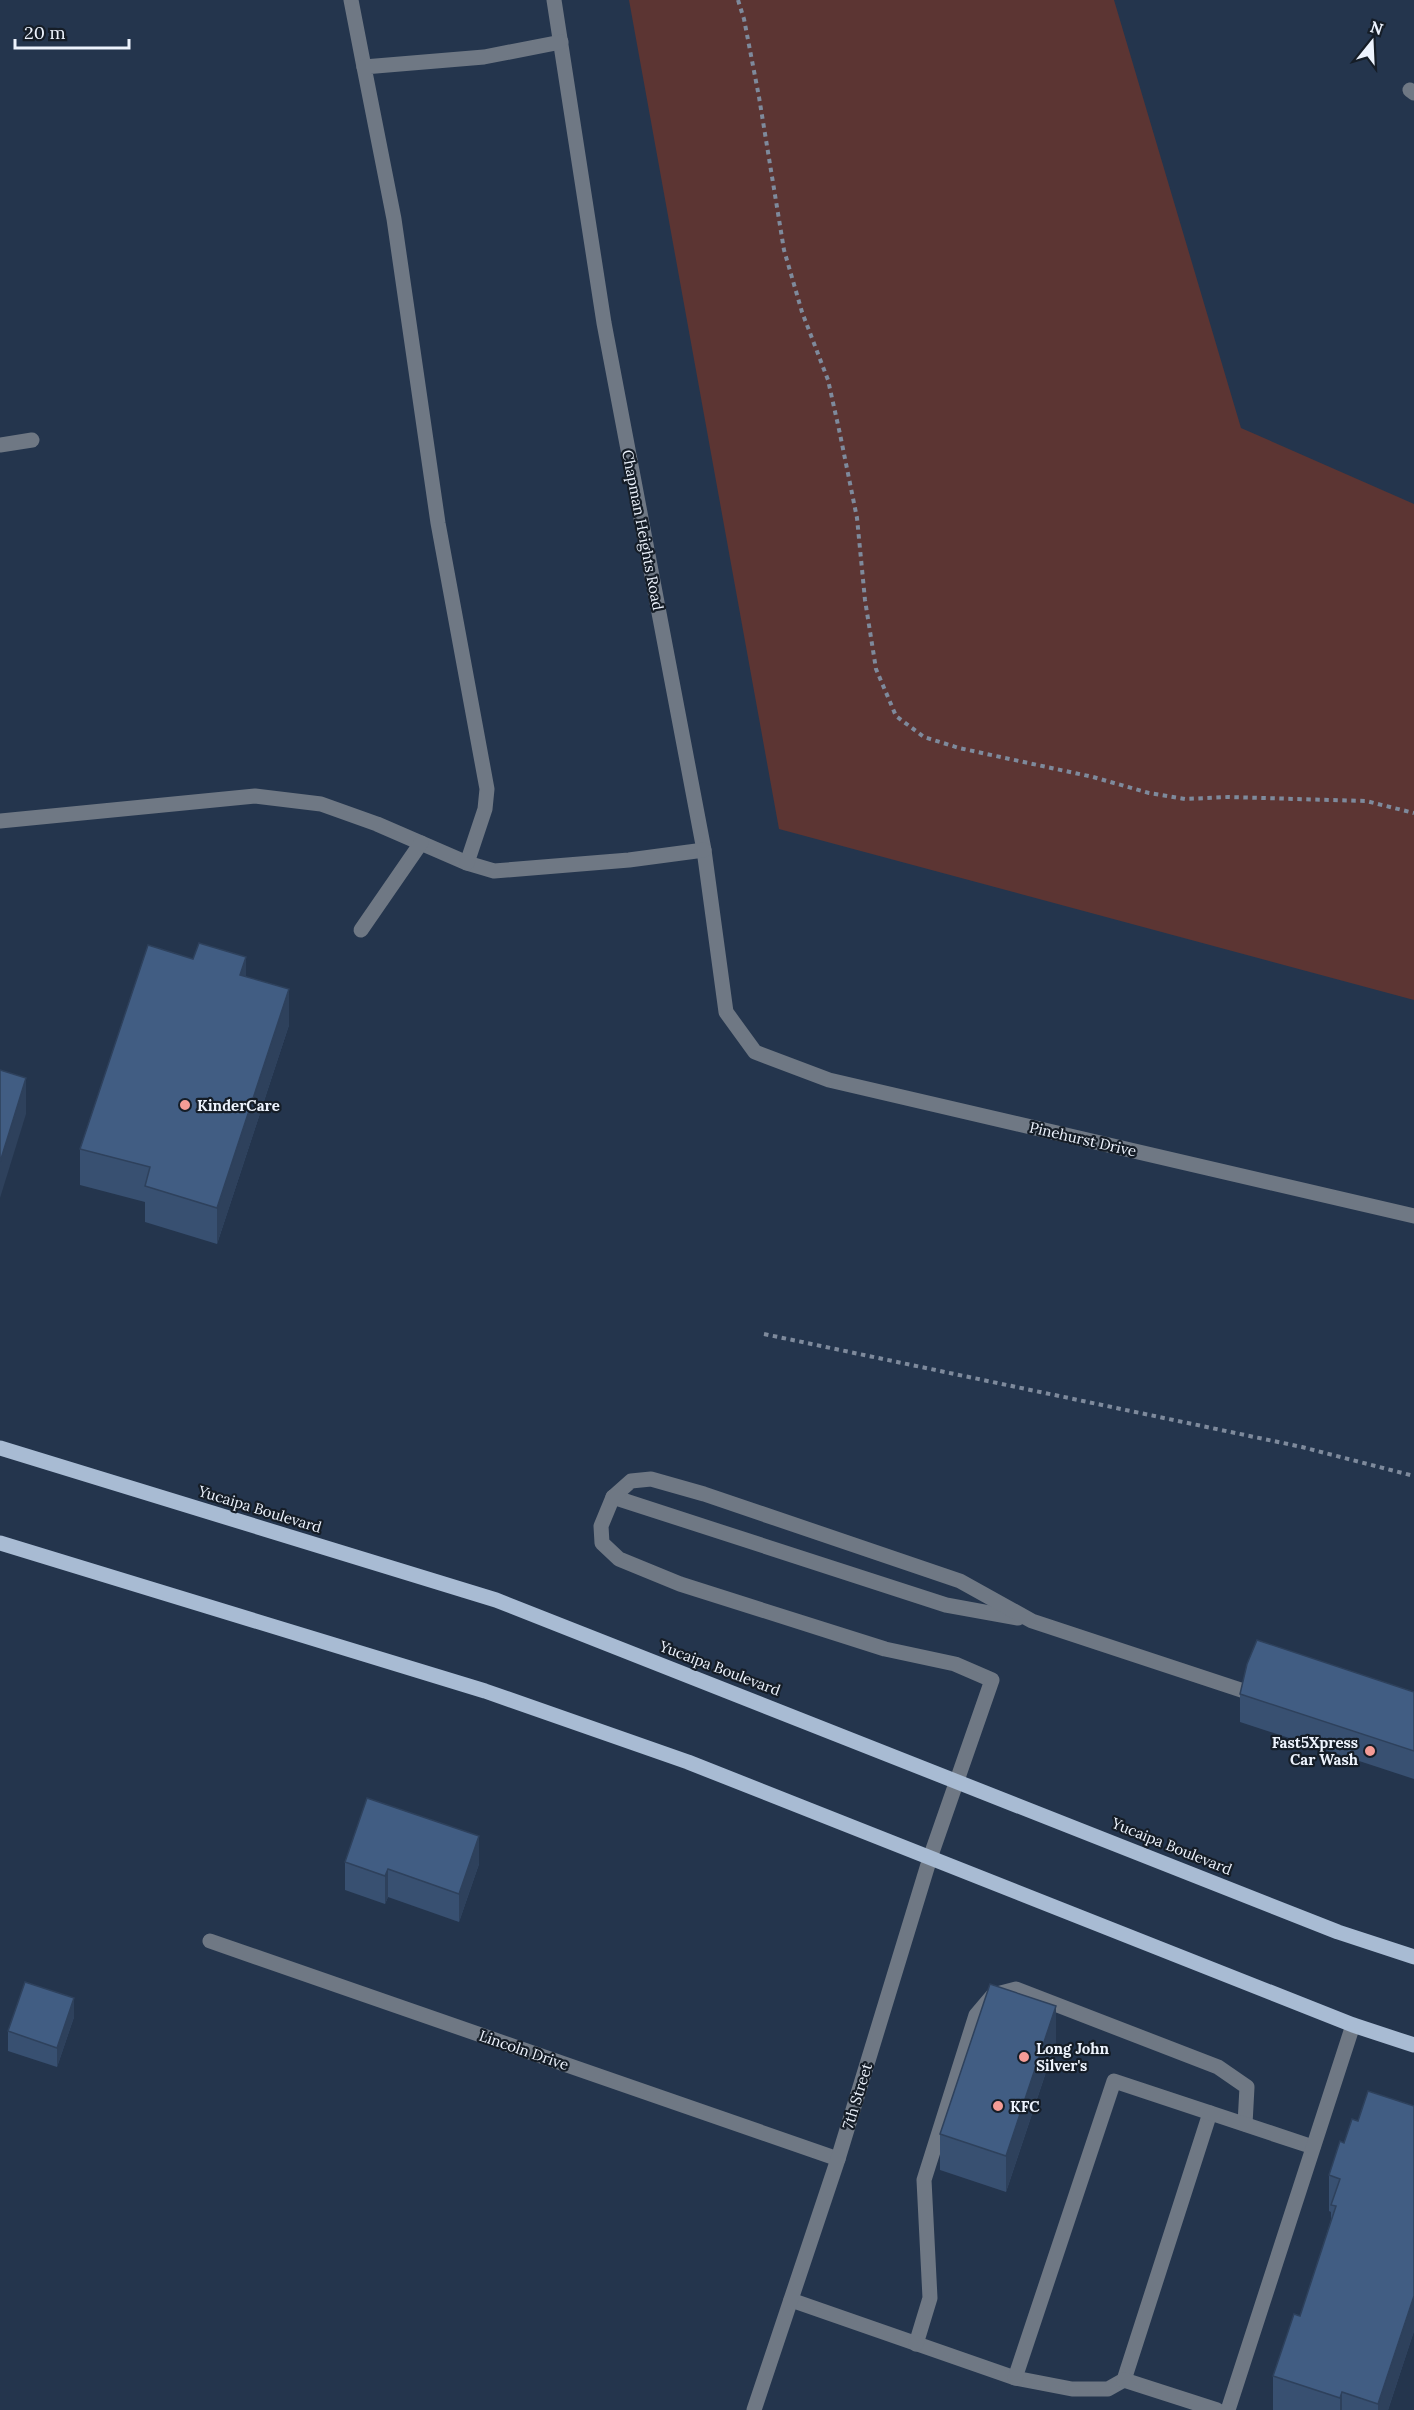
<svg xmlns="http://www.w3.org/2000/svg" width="1414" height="2410" viewBox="0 0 1414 2410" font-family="Lora,serif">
<rect width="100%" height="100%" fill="#24354d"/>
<polygon fill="#5c3533" points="629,0 1114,0 1241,428 1414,504 1414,1000 779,829"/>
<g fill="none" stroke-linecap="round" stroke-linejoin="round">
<g stroke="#7e8a9c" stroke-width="4" stroke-dasharray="4.5 4.5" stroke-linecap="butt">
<polyline points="738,0 744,19 759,97 784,250 802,312 828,380 840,434 857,518 865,600 876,669 896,716 924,737 959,748 1093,777 1149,793 1185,799 1228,797 1366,801 1414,813"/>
<polyline points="764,1334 1302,1447 1414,1476"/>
</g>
<g stroke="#6f7884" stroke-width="15">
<polyline points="351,0 364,67"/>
<polyline points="554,0 604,323 704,850 726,1012 755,1052 829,1080 1414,1216"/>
<polyline points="1410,90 1414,93"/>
<polyline points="0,445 32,440"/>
<polyline points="0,821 255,796 321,804 377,824 467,863 494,871 629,860 704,850"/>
<polyline points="467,863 485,809 487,789 438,523 394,219 364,67 484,57 561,42"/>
<polyline points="361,930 421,843"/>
<polyline points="613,1497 946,1605 1018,1618"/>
<polyline points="210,1941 838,2159"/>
<polyline points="791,2300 1015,2378 1072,2389 1108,2389 1124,2380 1210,2113"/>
<polyline points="916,2344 930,2298 924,2180 976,2015 993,1995 1016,1989 1218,2067 1247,2087 1245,2124"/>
<polyline points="1015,2378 1114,2081 1313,2147"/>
<polyline points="1124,2380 1217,2410"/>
<polyline points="754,2410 838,2159 930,1858 992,1680 955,1664 885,1649 680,1584 619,1559 602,1543 601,1526 613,1497 631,1481 651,1479 704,1494 960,1581 1032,1621 1247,1692"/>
<polyline points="1228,2410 1353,2025"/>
</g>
<g stroke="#a8bbd3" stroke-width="15">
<polyline points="0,1448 496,1600 1338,1932 1414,1957"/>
<polyline points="0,1543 485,1691 688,1762 1353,2025 1414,2045"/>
</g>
</g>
<g fill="#385071">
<polygon points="246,976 289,1025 217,1244 145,1222 145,1202 80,1185 80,1149"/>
<polygon points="1414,1692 1414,1779 1240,1722 1240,1694"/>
<polygon points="345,1862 479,1864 459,1922 388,1897 385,1904 345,1890"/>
<polygon points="74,2017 57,2067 8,2051 8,2031"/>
<polygon points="1056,2042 1006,2192 940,2170 940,2134"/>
<polygon points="1414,2106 1414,2331 1388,2410 1273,2410 1273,2376 1300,2316 1331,2220 1331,2212 1329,2211 1329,2175 1344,2143 1358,2121"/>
</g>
<g fill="#2e415c">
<polygon points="246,957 246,993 240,975"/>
<polygon points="289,989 289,1025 217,1244 217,1208"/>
<polygon points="26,1078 26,1114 0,1198 0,1162"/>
<polygon points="479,1836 479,1864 459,1922 459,1894"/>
<polygon points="388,1869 388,1897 385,1904 385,1876"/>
<polygon points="74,1998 74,2017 57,2067 57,2048"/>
<polygon points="1056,2006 1056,2042 1006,2192 1006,2156"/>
<polygon points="1414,2296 1414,2331 1388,2410 1378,2410 1378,2404"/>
<polygon points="1342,2392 1342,2410 1340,2410 1340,2398"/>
</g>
<g fill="#415d83" stroke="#2e415c" stroke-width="1.5">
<polygon points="199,943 246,957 240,975 289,989 217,1208 145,1186 150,1167 80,1149 148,945 193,959"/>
<polygon points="0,1070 26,1078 0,1162"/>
<polygon points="1257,1640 1414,1692 1414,1751 1240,1694 1247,1664"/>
<polygon points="367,1798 479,1836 459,1894 388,1869 385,1876 345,1862"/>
<polygon points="25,1982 74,1998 57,2048 8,2031"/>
<polygon points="990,1984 1056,2006 1006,2156 940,2134"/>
<polygon points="1368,2091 1414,2106 1414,2296 1378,2404 1342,2392 1340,2398 1273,2376 1294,2314 1300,2316 1336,2206 1331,2205 1340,2179 1329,2175 1340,2141 1344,2143 1352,2119 1358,2121"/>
</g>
<g fill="#f59c96" stroke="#151d27" stroke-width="2">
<circle cx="185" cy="1105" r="6"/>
<circle cx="1370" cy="1751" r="6"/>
<circle cx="1024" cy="2057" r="6"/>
<circle cx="998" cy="2106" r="6"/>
</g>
<g text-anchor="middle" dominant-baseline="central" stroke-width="4.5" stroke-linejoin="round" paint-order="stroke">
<g font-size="15" fill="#edf3fd" stroke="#151d27">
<text transform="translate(643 530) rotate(79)">Chapman Heights Road</text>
<text transform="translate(1083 1139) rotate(13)">Pinehurst Drive</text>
<text transform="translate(260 1509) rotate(17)">Yucaipa Boulevard</text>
<text transform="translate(720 1668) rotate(21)">Yucaipa Boulevard</text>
<text transform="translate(1172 1846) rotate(22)">Yucaipa Boulevard</text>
<text transform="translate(524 2050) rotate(19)">Lincoln Drive</text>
<text transform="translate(857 2096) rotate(-73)">7th Street</text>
</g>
<g font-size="15" font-weight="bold" fill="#edf3fd" stroke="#151d27" text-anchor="start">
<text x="197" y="1105">KinderCare</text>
<text x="1358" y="1742" text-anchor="end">Fast5Xpress<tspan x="1358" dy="17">Car Wash</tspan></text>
<text x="1036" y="2048">Long John<tspan x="1036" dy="17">Silver's</tspan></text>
<text x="1010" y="2106">KFC</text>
</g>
</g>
<g transform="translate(1372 42) rotate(18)" stroke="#151d27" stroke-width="4.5" paint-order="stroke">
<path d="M0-4.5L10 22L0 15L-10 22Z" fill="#edf3fd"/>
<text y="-9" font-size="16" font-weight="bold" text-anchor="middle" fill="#edf3fd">N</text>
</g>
<path d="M15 39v9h114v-9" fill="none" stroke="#edf3fd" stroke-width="3"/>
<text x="24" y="39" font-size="18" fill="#edf3fd" stroke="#151d27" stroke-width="4.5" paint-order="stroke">20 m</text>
</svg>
